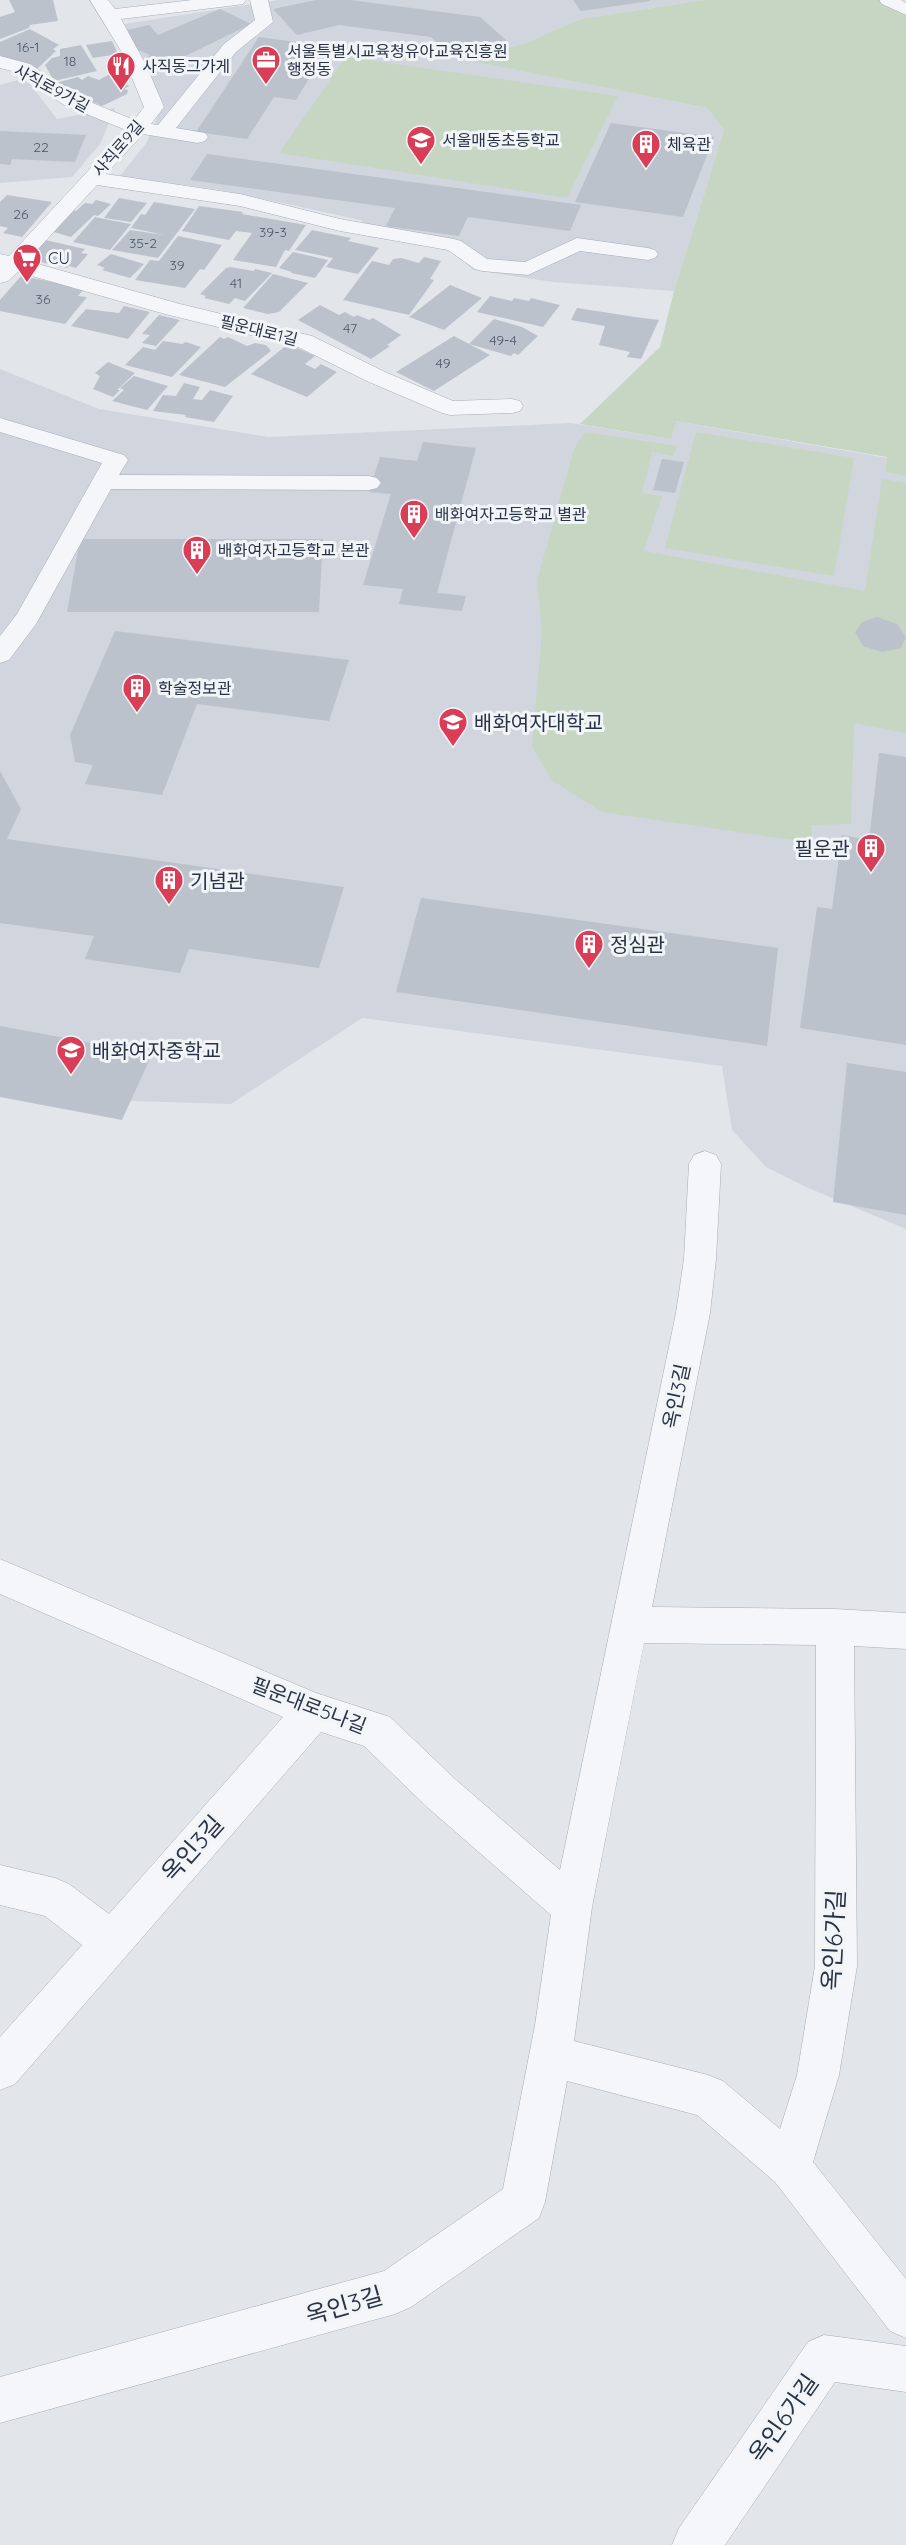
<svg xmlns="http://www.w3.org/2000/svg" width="906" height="2545" viewBox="0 0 906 2545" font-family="Quicksand,'Noto Sans KR',sans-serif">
<rect width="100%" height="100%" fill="#e2e6eb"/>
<g fill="#d0d5de">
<polygon points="279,0 704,0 580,19 526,43 463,59 707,108 724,130 674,291 553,282 473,270 445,243 368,227 361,220 221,190 120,176 147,142 163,103 124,24"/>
<polygon points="25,78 57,119 115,108 100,144 72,177 0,183 0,85"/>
<polygon points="0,369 99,409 268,437 571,423 671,439 675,421 887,458 885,472 906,476 906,1229 806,1187 766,1167 732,1130 722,1066 362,1018 231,1104 0,1097"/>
</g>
<g fill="#c7d6c2">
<polygon points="704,0 890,0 906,7 906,476 885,472 887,457 676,421 671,439 580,424 660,347 674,291 724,130 707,108 461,59 526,43 580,19"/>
<polygon points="346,57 618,96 567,198 279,153"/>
<polygon points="585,432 677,446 673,456 652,452 642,493 662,496 644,551 865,591 882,479 906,483 906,733 854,723 851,824 811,825 813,843 602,812 553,781 532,747 542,632 537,581 574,449"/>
<polygon points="696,432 854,458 834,576 665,548"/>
</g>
<g fill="#bbc2cc">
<polygon points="9,0 53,0 58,21 30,25 29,28 0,39 0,17 15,12"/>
<polygon points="316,0 350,0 480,17 508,42 451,56 431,37 339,25 297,35 273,9"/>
<polygon points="573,0 650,0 650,1 581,11"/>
<polygon points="220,9 251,24 165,66 145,58 150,55 133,48 127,30 149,25 158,35"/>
<polygon points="30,29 59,45 53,49 56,51 37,69 0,60 0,42"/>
<polygon points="259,37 311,44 306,52 316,53 305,71 313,72 296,100 274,97 247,139 196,132"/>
<polygon points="112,41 118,54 93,58 86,45"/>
<polygon points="81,45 97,71 54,81 45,65 52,58 60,56 60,49"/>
<polygon points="119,69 125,83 129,86 124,89 128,90 127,94 102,106 52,84 78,77 82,80 88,76 99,80"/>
<polygon points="611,123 714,137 683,217 575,202"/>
<polygon points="0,131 86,135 75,162 12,159 10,165 0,164"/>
<polygon points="207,154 581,205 570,231 468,217 459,236 386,226 395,208 190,180"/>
<polygon points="7,195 52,202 22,237 3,233 8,228 0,226 0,202"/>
<polygon points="119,198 147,203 131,222 104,218"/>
<polygon points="96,200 111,204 98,216 94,215 71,237 50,231 73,210 76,211 85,203 92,204"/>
<polygon points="154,202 195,209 158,258 112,250 130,230 165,235 131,228 141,214 145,215"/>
<polygon points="199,206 243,212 242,214 306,225 289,251 285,250 276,267 233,260 252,233 236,231 229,240 182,231"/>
<polygon points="95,217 104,219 131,224 110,250 73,242"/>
<polygon points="312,230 351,238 348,241 379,248 358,274 326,267 333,258 295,250"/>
<polygon points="178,236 222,245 204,270 200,269 185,288 135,280 150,260 159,261"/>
<polygon points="41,239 85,249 81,253 88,254 76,268 69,266 67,268 23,258"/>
<polygon points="293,252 328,260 315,278 291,273 292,272 279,268"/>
<polygon points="111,254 144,264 130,278 102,270 105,268 97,265"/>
<polygon points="424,257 441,261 430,279 434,280 409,315 343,300 372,261 389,265 393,259 401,258 419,263"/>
<polygon points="230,267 254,271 255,269 272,273 245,301 235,298 229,304 204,298 206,296 200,294 226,268"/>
<polygon points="273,274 308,283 279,312 268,314 243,308"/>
<polygon points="21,276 74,286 72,288 83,290 78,296 87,297 65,324 0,311 0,300"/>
<polygon points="450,285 482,298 444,330 409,317"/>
<polygon points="490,296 512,301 514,298 529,301 531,298 560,305 543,327 477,312"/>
<polygon points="320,305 339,315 345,312 354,317 357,315 369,320 373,318 401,335 387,345 390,346 371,359 298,320"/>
<polygon points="124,306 150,312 128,339 71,326 86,309 119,313"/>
<polygon points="577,308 635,317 659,320 641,359 627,357 630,352 599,345 605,326 571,320"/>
<polygon points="159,315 180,320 156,346 142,343 150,335 142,334"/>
<polygon points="494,319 522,327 538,336 518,355 514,353 511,356 469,344"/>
<polygon points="454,336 490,355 434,391 396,372"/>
<polygon points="220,337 224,339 228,337 247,346 255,343 266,345 271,351 225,387 179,375"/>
<polygon points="163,341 182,344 186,342 201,347 172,377 125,365 143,347 155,350"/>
<polygon points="288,344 315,356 305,364 315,369 321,364 337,372 307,397 251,374"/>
<polygon points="108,362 135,373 117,390 120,390 113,397 93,389 100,376 95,373"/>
<polygon points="134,376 168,386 147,410 112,401 124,390 120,388"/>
<polygon points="184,383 200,387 193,399 202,400 210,390 233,396 214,422 185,417 186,415 153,411 163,395 176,396"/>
<polygon points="423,442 476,448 437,593 466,596 462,611 399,604 403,589 363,585 391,494 369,492 380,457 417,461"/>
<polygon points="662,459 684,462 675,493 653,490"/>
<polygon points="80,539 323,539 319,612 67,612"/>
<polygon points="877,617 897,624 906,637 901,648 882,652 863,646 855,632 862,622"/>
<polygon points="115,631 349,660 329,721 197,704 162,795 85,784 93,765 75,762 70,735"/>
<polygon points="879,753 906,757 906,1045 800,1028 817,907 832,909 842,835 869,840"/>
<polygon points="0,771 21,809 7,839 344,887 319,968 189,949 180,973 85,959 94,936 0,923"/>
<polygon points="421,898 778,948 767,1046 396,992"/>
<polygon points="0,1026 152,1054 122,1120 0,1097"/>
<polygon points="847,1063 906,1072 906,1215 833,1202"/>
</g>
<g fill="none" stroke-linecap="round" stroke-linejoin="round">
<g stroke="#a6adb6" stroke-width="1">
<g id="minor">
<polygon points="90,0 108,0 115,9 192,0 246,0 243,4 237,5 121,19 146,65 164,107 151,124 158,125 224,44 255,20 250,0 268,0 273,22 236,52 176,128 205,133 208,137 205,141 198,143 143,134 106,174 240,194 340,219 454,239 461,241 487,259 525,262 577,238 648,248 655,250 658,254 655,258 648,260 580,251 528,275 482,271 475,269 448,250 340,231 240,206 97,185 27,261 180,304 312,336 385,372 453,401 512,399 520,401 523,406 520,411 512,413 450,415 442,413 369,382 296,346 165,314 18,272 8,281 0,283 0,254 9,256 126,130 64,105 16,72 0,68 0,56 30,64 78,97 134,120 144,107 121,51"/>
<polygon points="879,0 901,0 906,3 906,15 882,4"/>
<polygon points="0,418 124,455 128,460 119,475 369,476 377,478 381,483 377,488 369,490 111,489 36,624 9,660 0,663 0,636 17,614 102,463 0,432"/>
<path d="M705,1151L716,1155L721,1164L716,1259L710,1313L652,1607L835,1609L906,1613V1649L854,1646L857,1966L839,2075L813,2162L906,2279V2338L890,2331L775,2182L697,2115L567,2081L545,2202L539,2218L411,2307L395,2314L0,2423V2377L384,2271L503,2189L535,2025L551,1915L427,1807L364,1746L321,1732L15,2084L0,2090V2037L82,1945L45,1916L0,1905V1865L55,1878L69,1884L109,1914L283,1717L0,1594V1559L316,1693L390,1717L455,1779L560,1870L676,1313L684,1259L689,1164L694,1155ZM644,1643L816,1645L815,1966L797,2075L780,2129L723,2081L708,2075L574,2041L592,1907Z"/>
<polygon points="824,2335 906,2346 906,2392 835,2382 725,2545 672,2545 679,2528 808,2342"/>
</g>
</g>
<use href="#minor" fill="#f5f6f9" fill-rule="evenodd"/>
</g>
<defs>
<g id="office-pin" transform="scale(1.5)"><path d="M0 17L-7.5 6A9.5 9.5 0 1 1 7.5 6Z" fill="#da3d56" stroke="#f2f5f8"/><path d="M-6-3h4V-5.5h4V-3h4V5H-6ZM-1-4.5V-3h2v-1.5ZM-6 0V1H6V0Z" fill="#fff"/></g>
<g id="restaurant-pin" transform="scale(1.5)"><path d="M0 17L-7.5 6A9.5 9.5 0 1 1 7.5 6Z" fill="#da3d56" stroke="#f2f5f8"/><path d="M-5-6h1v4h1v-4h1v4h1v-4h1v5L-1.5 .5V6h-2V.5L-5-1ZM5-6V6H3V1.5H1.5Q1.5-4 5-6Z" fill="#fff"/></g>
<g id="school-pin" transform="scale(1.5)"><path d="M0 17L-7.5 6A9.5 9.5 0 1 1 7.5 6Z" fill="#da3d56" stroke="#f2f5f8"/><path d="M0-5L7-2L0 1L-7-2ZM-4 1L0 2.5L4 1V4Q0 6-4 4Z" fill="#fff"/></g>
<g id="building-pin" transform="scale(1.5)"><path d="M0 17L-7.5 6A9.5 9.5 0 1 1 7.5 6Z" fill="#da3d56" stroke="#f2f5f8"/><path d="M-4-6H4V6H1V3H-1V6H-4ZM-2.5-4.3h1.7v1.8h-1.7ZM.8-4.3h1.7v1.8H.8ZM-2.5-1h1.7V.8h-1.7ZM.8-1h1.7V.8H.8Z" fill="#fff"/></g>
<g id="supermarket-pin" transform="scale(1.5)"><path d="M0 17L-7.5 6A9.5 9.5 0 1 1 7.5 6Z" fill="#da3d56" stroke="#f2f5f8"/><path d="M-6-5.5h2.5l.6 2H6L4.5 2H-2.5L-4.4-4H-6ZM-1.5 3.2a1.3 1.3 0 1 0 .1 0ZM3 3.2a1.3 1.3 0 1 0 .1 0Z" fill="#fff"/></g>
<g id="university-pin" transform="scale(1.5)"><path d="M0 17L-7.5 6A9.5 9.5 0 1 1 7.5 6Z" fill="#da3d56" stroke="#f2f5f8"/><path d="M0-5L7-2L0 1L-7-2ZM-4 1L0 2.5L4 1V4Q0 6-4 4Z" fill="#fff"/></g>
</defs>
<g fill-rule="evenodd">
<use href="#office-pin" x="266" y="60"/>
<use href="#restaurant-pin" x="121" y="66"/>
<use href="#school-pin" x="421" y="140"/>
<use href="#building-pin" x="646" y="144"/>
<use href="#supermarket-pin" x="27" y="258"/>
<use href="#building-pin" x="414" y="514"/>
<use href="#building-pin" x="197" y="550"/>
<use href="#building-pin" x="137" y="688"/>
<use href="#university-pin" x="453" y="722"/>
<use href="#building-pin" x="871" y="848"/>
<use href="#building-pin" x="169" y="880"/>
<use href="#building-pin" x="589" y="944"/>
<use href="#school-pin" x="71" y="1050"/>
</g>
<g text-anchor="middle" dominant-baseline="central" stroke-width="6" stroke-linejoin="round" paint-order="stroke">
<g font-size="14" fill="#4d5767">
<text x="28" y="47">16-1</text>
<text x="70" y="61">18</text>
<text x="41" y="147">22</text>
<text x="21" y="214">26</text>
<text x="273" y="232">39-3</text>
<text x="143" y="243">35-2</text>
<text x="177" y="265">39</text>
<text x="236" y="283">41</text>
<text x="43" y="299">36</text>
<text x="350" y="328">47</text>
<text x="503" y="340">49-4</text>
<text x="443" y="363">49</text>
</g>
<g font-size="16" fill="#283345" stroke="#f2f5f8" text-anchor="start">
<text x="287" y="51">서울특별시교육청유아교육진흥원<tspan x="287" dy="18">행정동</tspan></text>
<text x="142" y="66">사직동그가게</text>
<text x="442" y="140">서울매동초등학교</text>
<text x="667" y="144">체육관</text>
<text x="48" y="258">CU</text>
<text x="435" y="514">배화여자고등학교 별관</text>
<text x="218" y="550">배화여자고등학교 본관</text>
<text x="158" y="688">학술정보관</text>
</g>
<g font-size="16" fill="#283345" stroke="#f2f5f8">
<text transform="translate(52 88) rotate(28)">사직로9가길</text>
<text transform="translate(118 148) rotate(-49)">사직로9길</text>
<text transform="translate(259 330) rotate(14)">필운대로1길</text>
</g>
<g font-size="20" fill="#283345" stroke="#f2f5f8" text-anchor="start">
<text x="474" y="722">배화여자대학교</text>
<text x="850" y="848" text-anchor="end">필운관</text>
<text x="190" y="880">기념관</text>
<text x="610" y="944">정심관</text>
<text x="92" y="1050">배화여자중학교</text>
</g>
<g font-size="20" fill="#283345" stroke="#f2f5f8">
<text transform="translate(676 1396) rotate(-78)">옥인3길</text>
<text transform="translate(309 1705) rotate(21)">필운대로5나길</text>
</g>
<g font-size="24" fill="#283345" stroke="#f2f5f8">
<text transform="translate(192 1848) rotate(-48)">옥인3길</text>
<text transform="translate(833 1940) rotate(-87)">옥인6가길</text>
<text transform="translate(344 2305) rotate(-16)">옥인3길</text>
<text transform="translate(783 2418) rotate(-55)">옥인6가길</text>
</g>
</g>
</svg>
